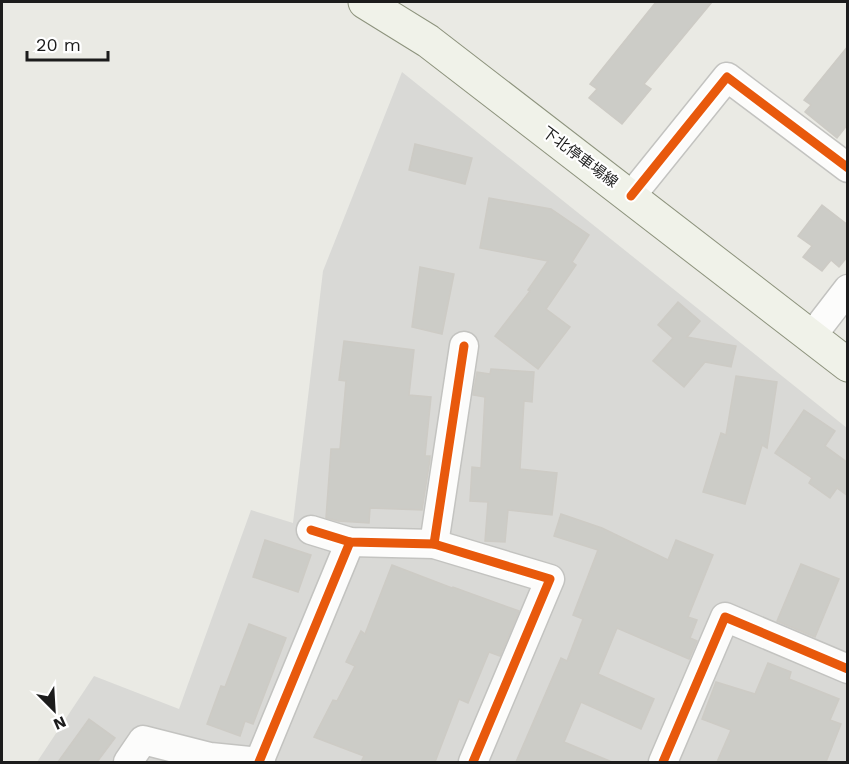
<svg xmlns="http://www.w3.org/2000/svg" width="849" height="764" viewBox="0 0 849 764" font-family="'Work Sans','Noto Sans JP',sans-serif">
<rect width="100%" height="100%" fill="#eaeae4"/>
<polygon fill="#d9d9d6" points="402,72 847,428 847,762 37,762 94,676 179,709 251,510 293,523 323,271"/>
<g fill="#ccccc7" stroke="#cdcbc5" stroke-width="1.5">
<polygon points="656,2 712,2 644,84 651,89 622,124 589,98 597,89 590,84"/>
<polygon points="848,46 848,124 837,138 805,112 811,105 804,100"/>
<polygon points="415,144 472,158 465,184 409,170"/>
<polygon points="489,198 551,209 589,235 572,262 576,265 546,309 570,327 538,369 495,336 530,291 528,290 548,261 480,248"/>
<polygon points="822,205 848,225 848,256 839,267 831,260 822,271 803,257 812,246 798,236"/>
<polygon points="420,267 454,274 442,334 412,327"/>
<polygon points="678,302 700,321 687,337 736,346 731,367 705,362 684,387 653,361 673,338 658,325"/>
<polygon points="344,341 414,350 409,395 431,397 425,456 430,456 430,459 422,510 370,508 369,523 338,521 326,518 331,449 340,449 346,381 339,380"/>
<polygon points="491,369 534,372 532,402 524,401 520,469 557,473 552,515 508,510 505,542 485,541 488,502 470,501 472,467 481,468 485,397 473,395 477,372 490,374"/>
<polygon points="736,376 777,382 767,448 762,445 745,504 703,492 721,433 726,435"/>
<polygon points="804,410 835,431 825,446 848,463 848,496 837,488 830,498 809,483 812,478 775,453"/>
<polygon points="561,514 602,528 668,560 676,540 713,555 688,617 697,620 690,638 697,641 689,659 617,628 598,674 654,699 641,729 581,702 564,742 612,762 516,762 561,658 567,661 583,619 573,615 598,550 554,536"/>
<polygon points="265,540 311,555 298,592 253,577"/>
<polygon points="801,564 839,579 815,637 777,621"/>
<polygon points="392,565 452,588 453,587 519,611 500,656 489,652 468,703 459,699 435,762 361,762 364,756 314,737 333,700 337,701 355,666 346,662 361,631 365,634"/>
<polygon points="249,624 286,638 253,724 245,721 240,736 207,724 221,686 225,687"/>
<polygon points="768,663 791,672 789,679 839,699 830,720 841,724 826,762 717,762 731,730 702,719 716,682 755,694"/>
<polygon points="89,719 115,738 97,762 58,762"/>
</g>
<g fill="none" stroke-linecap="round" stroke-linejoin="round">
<g stroke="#c3c3c0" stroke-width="31">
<g id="street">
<polyline points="631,196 727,77 848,168"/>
<polyline points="811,337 848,289"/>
<polyline points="311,530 350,542 434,544 550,579 473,762"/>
<polyline points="434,544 464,346"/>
<polyline points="128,762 143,740 210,757 261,762"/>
<polyline points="259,762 350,542"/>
<polyline points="663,762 725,617 848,669"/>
</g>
</g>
<g stroke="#8d937d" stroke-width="35">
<polyline id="secondary" points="365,2 428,41 848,365"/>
</g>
<use href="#street" stroke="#fcfcfb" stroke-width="28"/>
<use href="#secondary" stroke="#f0f2e9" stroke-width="33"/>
<g stroke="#fff" stroke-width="13">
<g id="cycleway">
<polyline points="631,196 727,77 848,168"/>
<polyline points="311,530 350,542 434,544 550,579 473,762"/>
<polyline points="434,544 464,346"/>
<polyline points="259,762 350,542"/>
<polyline points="663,762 725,617 848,669"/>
</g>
</g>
<use href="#cycleway" stroke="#e8590c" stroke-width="9"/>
</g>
<g text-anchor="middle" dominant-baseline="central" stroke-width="4.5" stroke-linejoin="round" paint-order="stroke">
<g font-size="15" fill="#1c1c1c" stroke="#fff">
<text transform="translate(580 157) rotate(37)">下北停車場線</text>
</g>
</g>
<rect width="849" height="764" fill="none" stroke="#1c1c1c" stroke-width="6"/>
<g transform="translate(54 710) rotate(156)" stroke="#ffffff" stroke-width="4.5" paint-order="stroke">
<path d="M0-4.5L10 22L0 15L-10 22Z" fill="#1c1c1c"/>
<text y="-9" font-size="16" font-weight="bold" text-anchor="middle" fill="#1c1c1c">N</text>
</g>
<path d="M27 51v9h81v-9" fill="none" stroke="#1c1c1c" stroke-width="3"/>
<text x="36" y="51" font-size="18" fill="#1c1c1c" stroke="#ffffff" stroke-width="4.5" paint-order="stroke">20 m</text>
</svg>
